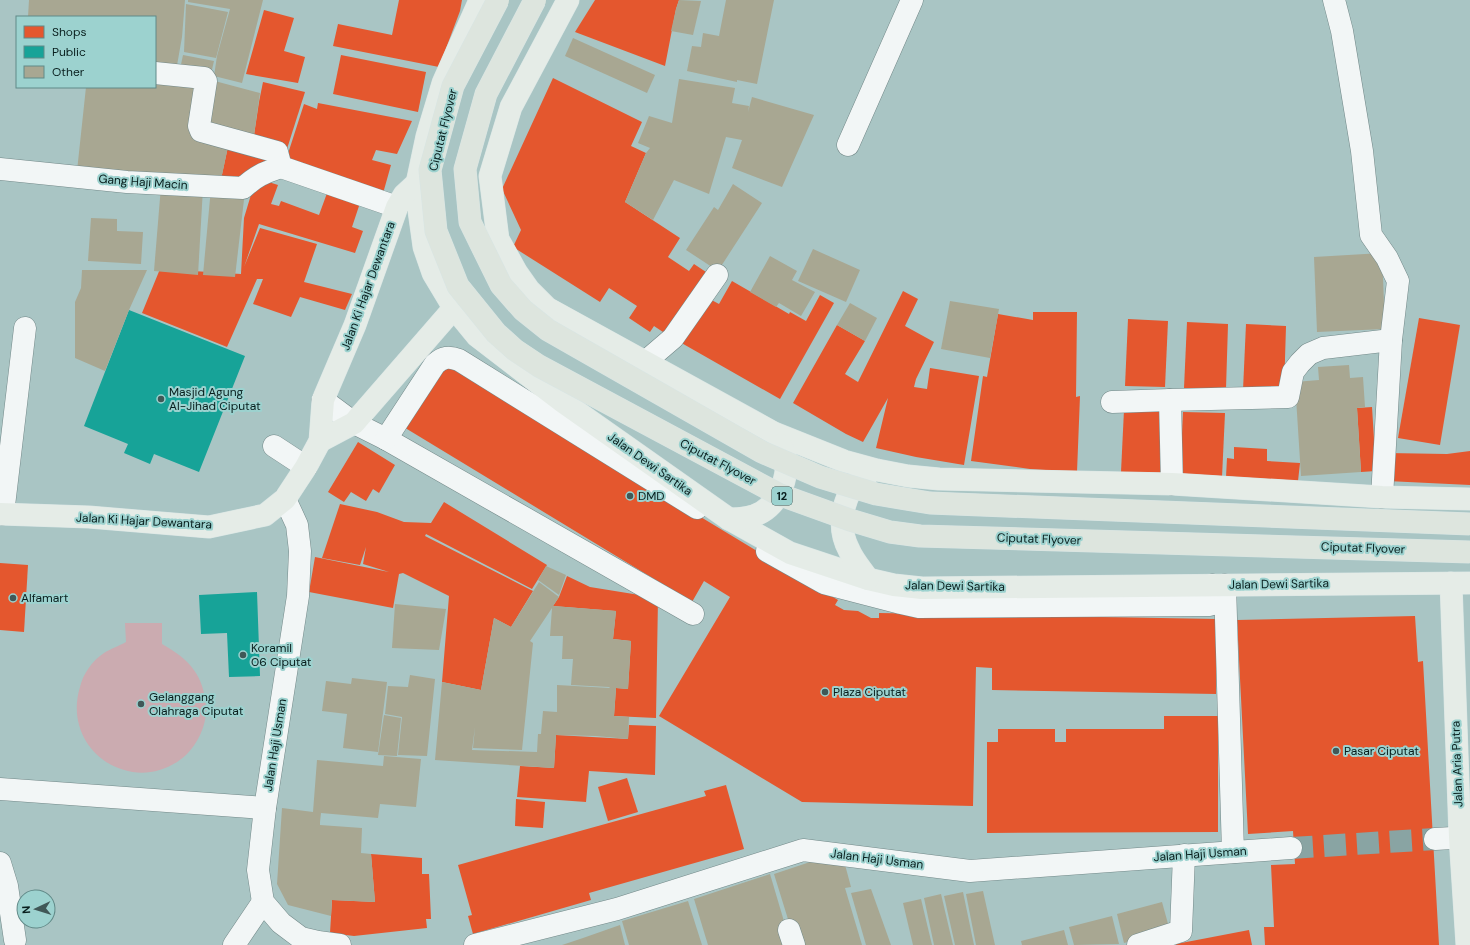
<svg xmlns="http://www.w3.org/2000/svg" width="1470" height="945" viewBox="0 0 1470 945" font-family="'DM Sans',sans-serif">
<rect width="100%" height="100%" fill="#a9c5c4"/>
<path fill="#cbabb0" d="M125,623H162V644C190,660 204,675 206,708C207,724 198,743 187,754C137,801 60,752 80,687C83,674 92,661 104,653C110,649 119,646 126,642Z"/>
<g fill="#e4572e">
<polygon points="399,0 462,0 460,11 439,67 333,46 338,24 392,35"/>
<polygon points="595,0 679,0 676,9 665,66 575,32"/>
<polygon points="264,10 294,18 284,51 305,57 298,83 246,74"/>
<polygon points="341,55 426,72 418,112 333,94"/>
<polygon points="553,78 642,122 631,146 646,153 625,202 680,238 668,257 689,271 694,264 712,276 669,336 654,326 650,332 629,318 637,306 609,288 600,302 513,247 521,230 502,189"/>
<polygon points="263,82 305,92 286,152 253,142 259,102"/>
<polygon points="318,103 412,121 397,154 376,150 372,160 391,165 382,197 284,166 304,104 317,109"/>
<polygon points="229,142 275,154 242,186 220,184"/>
<polygon points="256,178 278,185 271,204 279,206 281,201 319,215 330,185 362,197 352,227 363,231 355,253 259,224 244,267 260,228 317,244 304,282 352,294 345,310 300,297 291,317 253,304 263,279 257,279 227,347 142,313 160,269 241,274 244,218"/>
<polygon points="732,281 789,314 790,312 806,321 820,295 834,303 780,399 678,341 704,296 719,304"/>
<polygon points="903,291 918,299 905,326 934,342 916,379 914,387 927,389 930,368 979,376 964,465 916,457 876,448 888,398 863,442 846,434 793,403 837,325 865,341 845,374 858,382"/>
<polygon points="1033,312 1077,312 1076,397 1080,396 1077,472 1030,469 971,461 983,376 987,377 998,314 1033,320"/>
<polygon points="1419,318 1460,325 1440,445 1398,438"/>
<polygon points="1128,319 1168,321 1165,387 1125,386"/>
<polygon points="1187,322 1228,324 1226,389 1184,388"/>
<polygon points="1246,324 1286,326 1284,392 1243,390"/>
<polygon points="441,360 838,600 835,605 844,610 858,611 871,618 879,618 879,613 1217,619 1216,694 992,690 992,668 976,667 973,806 802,802 659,716 730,597 704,581 692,602 402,426"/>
<polygon points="1372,407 1376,471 1361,472 1357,408"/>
<polygon points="1124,410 1164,411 1162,474 1121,472"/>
<polygon points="1183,412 1225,413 1222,477 1180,475"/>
<polygon points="358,442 395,465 379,493 373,489 366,501 351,492 344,502 328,492"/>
<polygon points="1234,447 1267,449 1267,461 1300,463 1298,481 1226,477 1227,458 1234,459"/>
<polygon points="1470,451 1470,485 1387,481 1387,453 1447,454"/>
<polygon points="444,502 547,565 532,589 426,534 425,536 533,591 511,627 494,618 481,690 442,682 449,596 403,573 399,574 393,608 309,592 315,557 389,572 363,564 366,547 360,565 322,558 340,504 377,512 404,522 431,523"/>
<polygon points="0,563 28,565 24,632 0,630"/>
<polygon points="567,576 590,587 658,598 656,718 614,716 616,688 628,689 631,641 613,639 616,611 553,606 559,597"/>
<polygon points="1415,616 1418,662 1423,661 1439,945 1265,945 1264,927 1274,927 1271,865 1295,864 1293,831 1248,834 1237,620"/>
<polygon points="1164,716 1218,716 1218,832 987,833 987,742 998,742 998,729 1055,729 1055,742 1066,742 1066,729 1164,729"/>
<polygon points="629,725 656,726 655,775 589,771 586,802 517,797 520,766 554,768 556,735 628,739"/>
<polygon points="627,778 638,812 608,821 598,787"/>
<polygon points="726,785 744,849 589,893 591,900 473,934 468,916 472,915 458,865 706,796 704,791"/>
<polygon points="516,799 545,802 543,828 515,826"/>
<polygon points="371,854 422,858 422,874 429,874 431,919 426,919 427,928 354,936 330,933 332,900 375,902"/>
<polygon points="1249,930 1252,945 1176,945 1176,944"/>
</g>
<g fill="#17a398">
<polygon points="129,310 245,356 199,472 154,454 150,464 124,453 128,444 84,426"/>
<polygon points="257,592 260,676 229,677 227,633 201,634 199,595"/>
</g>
<g fill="#a8a792" fill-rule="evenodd">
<polygon points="29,0 185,0 182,37 176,71 155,69 155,17 28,17"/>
<polygon points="188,0 263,0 242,83 214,76 217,56 230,9 188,2"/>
<polygon points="679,0 701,1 693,35 671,31 676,9"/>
<polygon points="726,0 774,0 757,84 737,80 737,82 687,71 692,46 701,47 703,33 719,36"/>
<polygon points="186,4 228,12 216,58 184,52"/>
<polygon points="573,38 655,75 647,93 565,56"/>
<polygon points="183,55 214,61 210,78 179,74"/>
<polygon points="155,74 202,79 195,133 229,142 220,184 77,171 86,87 155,87"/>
<polygon points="679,79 735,88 732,103 749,106 748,112 752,97 814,115 782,187 732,168 742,140 726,137 709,194 674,180 653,220 625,202 646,153 650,148 638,143 649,116 672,123"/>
<polygon points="211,80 260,93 253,142 203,127"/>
<polygon points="733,184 762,203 718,271 686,250 714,207 718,210"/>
<polygon points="161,186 203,188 198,275 154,271"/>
<polygon points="211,188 245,191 235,277 203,275"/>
<polygon points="91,218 117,219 117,231 143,232 141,264 88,261"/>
<polygon points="813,249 860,270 846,302 798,281"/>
<polygon points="1382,253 1385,329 1317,332 1314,257"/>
<polygon points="770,256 797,271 792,280 815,292 801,316 779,303 776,307 750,292"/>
<polygon points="82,270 147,270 129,310 105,371 75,358 75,302 81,288"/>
<polygon points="950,301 999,309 990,358 941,349"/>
<polygon points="850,303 877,318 865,341 837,325"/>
<polygon points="1349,365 1350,378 1363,377 1365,407 1357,408 1361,472 1301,476 1295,382 1319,380 1318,367"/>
<polygon points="546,566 566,575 559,595 538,580"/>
<path d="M539,582L559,597L553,606L616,611L613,639L631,641L628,689L616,688L614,716L629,717L628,739L596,736L556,735L554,768L435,760L442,682L481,690L494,618L511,627ZM552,608L550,636H563L562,659H573L571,685L609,687L610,688L557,685V712L543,711L541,734H538L537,752L472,750L475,727L473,748L522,750L533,643L530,641Z"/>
<polygon points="395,604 446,609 439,650 392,648"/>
<polygon points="410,675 435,679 427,756 398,755 402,717 385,714 388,686 408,687"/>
<polygon points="352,678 387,682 378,752 343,748 347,714 322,711 326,681 351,684"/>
<polygon points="384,715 401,718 397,756 378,755"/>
<polygon points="384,756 421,759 416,807 380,804 378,818 321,813 320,822 320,825 362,828 361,853 371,854 375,902 332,900 331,916 288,905 277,884 282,808 313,812 317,760 383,766"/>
<polygon points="813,861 844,861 851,887 845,888 862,945 796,945 774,874"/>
<polygon points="770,874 791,945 708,945 694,899"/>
<polygon points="871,889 891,945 866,945 851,893"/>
<polygon points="983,891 995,945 976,945 966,894"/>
<polygon points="963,892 974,945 955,945 944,896"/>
<polygon points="941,894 953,945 934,945 924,898"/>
<polygon points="921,899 932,945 913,945 903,903"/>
<polygon points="688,901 702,945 629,945 622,921"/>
<polygon points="1162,902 1170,931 1124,943 1117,914"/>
<polygon points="1112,916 1119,944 1074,945 1069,927"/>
<polygon points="620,925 625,945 562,945 583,938"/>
<polygon points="1064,930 1068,945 1022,945 1021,941"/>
</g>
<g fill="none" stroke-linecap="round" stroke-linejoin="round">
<polyline stroke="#89a4a3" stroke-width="22" stroke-dasharray="22 11" stroke-linecap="butt" points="1291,848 1435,839"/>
<g stroke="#728888" stroke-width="23">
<g id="minor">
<polyline points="1334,0 1342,31 1362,151 1371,235 1387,258 1398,281 1391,340 1382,497"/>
<polyline points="155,73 204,78 206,81 199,126 201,131 277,152 281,167 397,207"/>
<polyline points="848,145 912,0"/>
<path d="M0,169L127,182L243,188C257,175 264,173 281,167"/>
<polyline points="645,362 673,338 717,275"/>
<polyline points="323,400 354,423 386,439 693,614"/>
<polyline points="1112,402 1170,400"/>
<path d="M386,439L435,364C443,357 449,356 459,360L697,508"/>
<polyline points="274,446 306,467"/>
<polyline points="1172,484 1170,400 1288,397 1293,372 1300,363 1309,354 1323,348 1391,340"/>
<polyline points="285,499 297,525 300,551 298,596 265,808 258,870 263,902 281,923 301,938 318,942 340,945"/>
<polyline points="3,514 25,328"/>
<polyline points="767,551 824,583 901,603 919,607 1210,605 1212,585"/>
<polyline points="1225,585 1233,852"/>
<polyline points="0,789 265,808"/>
<polyline points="1435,839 1470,837"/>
<polyline points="0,863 7,886 15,940"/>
<polyline points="789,930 794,945"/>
<polyline points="234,945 263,902"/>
<polyline points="475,945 617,909 803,850 970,871 1291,848"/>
<polyline points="1138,945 1181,931 1184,855"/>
</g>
</g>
<g stroke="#d8e5e4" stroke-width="23">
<g id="major">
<polyline points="480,0 443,83 427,136 417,183 419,211 424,247 433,273 454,308 477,336 563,402 729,519 790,553 868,579 894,585 922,588 1470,583"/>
<polyline points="568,0 511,107 490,176 498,239 517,273 529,290 547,308 774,433 844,461 877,470 908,476 939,479 1172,484 1382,497 1470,499"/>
<polyline points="320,441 354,423 454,308"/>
<path d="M867,475C842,490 836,526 849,550C853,560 862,570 868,579"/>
<polyline points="0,514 89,517 209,527 265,515 285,499 306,467 320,441 323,400 355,325 397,207 404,195 417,183"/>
<path d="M729,519C740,519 752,518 762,512C783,499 793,466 781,445"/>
<polyline points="1451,583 1460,837 1467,945"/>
</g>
</g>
<use href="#minor" stroke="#f2f6f6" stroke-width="22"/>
<use href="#major" stroke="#e5ece7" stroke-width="22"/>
<g stroke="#d8e5e4" stroke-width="23" stroke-linecap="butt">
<g id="highway-bridge">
<polyline points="498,0 453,86 430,170 436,231 458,286 496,333 515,350 539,366 778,494 850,520 890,532 920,536 1470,552"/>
<polyline points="535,0 486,94 465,169 470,222 501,285 523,310 548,330 762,452 820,477 876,494 930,503 1470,524"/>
</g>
</g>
<use href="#highway-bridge" stroke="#dde5de" stroke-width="22"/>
</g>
<g fill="#405857" stroke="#9cd2cf" stroke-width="1.5">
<circle cx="161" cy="399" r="4"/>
<circle cx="630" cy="496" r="4"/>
<circle cx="13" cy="598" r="4"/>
<circle cx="243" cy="655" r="4"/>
<circle cx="825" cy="692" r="4"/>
<circle cx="141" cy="704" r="4"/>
<circle cx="1336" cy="751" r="4"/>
</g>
<g text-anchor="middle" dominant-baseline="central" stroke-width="4" stroke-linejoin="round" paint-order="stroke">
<rect fill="#9cd2cf" stroke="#345452" stroke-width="1" x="772" y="487" width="20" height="18" rx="3"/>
<g font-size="11" font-weight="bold" fill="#081e1d">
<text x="782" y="496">12</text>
</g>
<g font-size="12" fill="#081e1d" stroke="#9cd2cf">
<text transform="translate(443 130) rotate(-76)">Ciputat Flyover</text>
<text transform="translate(143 182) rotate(4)">Gang Haji Macin</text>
<text transform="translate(368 286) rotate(-70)">Jalan Ki Hajar Dewantara</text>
<text transform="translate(718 462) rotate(28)">Ciputat Flyover</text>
<text transform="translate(650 464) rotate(35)">Jalan Dewi Sartika</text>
<text transform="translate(144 521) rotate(3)">Jalan Ki Hajar Dewantara</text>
<text transform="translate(1039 539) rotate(2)">Ciputat Flyover</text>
<text transform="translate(1363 548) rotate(2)">Ciputat Flyover</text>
<text transform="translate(1279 584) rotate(-1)">Jalan Dewi Sartika</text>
<text transform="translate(955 586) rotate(1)">Jalan Dewi Sartika</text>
<text transform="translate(275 745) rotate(-81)">Jalan Haji Usman</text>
<text transform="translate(1457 764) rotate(-92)">Jalan Aria Putra</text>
<text transform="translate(1200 854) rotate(-4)">Jalan Haji Usman</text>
<text transform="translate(877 859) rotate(7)">Jalan Haji Usman</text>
</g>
<g font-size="12" fill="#081e1d" stroke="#9cd2cf" text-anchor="start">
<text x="169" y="392">Masjid Agung<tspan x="169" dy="14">Al-Jihad Ciputat</tspan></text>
<text x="638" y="496">DMD</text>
<text x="21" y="598">Alfamart</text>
<text x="251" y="648">Koramil<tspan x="251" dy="14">06 Ciputat</tspan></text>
<text x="833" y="692">Plaza Ciputat</text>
<text x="149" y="697">Gelanggang<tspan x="149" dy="14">Olahraga Ciputat</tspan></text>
<text x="1344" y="751">Pasar Ciputat</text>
</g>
</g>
<rect x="16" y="16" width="140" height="72" fill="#9cd2cf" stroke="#618a88"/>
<rect x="24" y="26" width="20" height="12" fill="#e4572e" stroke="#618a88"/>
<text x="52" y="36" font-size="12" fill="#081e1d">Shops</text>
<rect x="24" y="46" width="20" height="12" fill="#17a398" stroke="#618a88"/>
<text x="52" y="56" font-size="12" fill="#081e1d">Public</text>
<rect x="24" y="66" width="20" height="12" fill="#a8a792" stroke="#618a88"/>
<text x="52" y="76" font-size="12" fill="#081e1d">Other</text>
<g transform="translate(36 909) rotate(266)"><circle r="19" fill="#9cd2cf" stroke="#618a88"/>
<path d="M0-3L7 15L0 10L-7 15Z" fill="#405857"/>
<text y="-6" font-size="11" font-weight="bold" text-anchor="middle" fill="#081e1d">N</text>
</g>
</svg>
